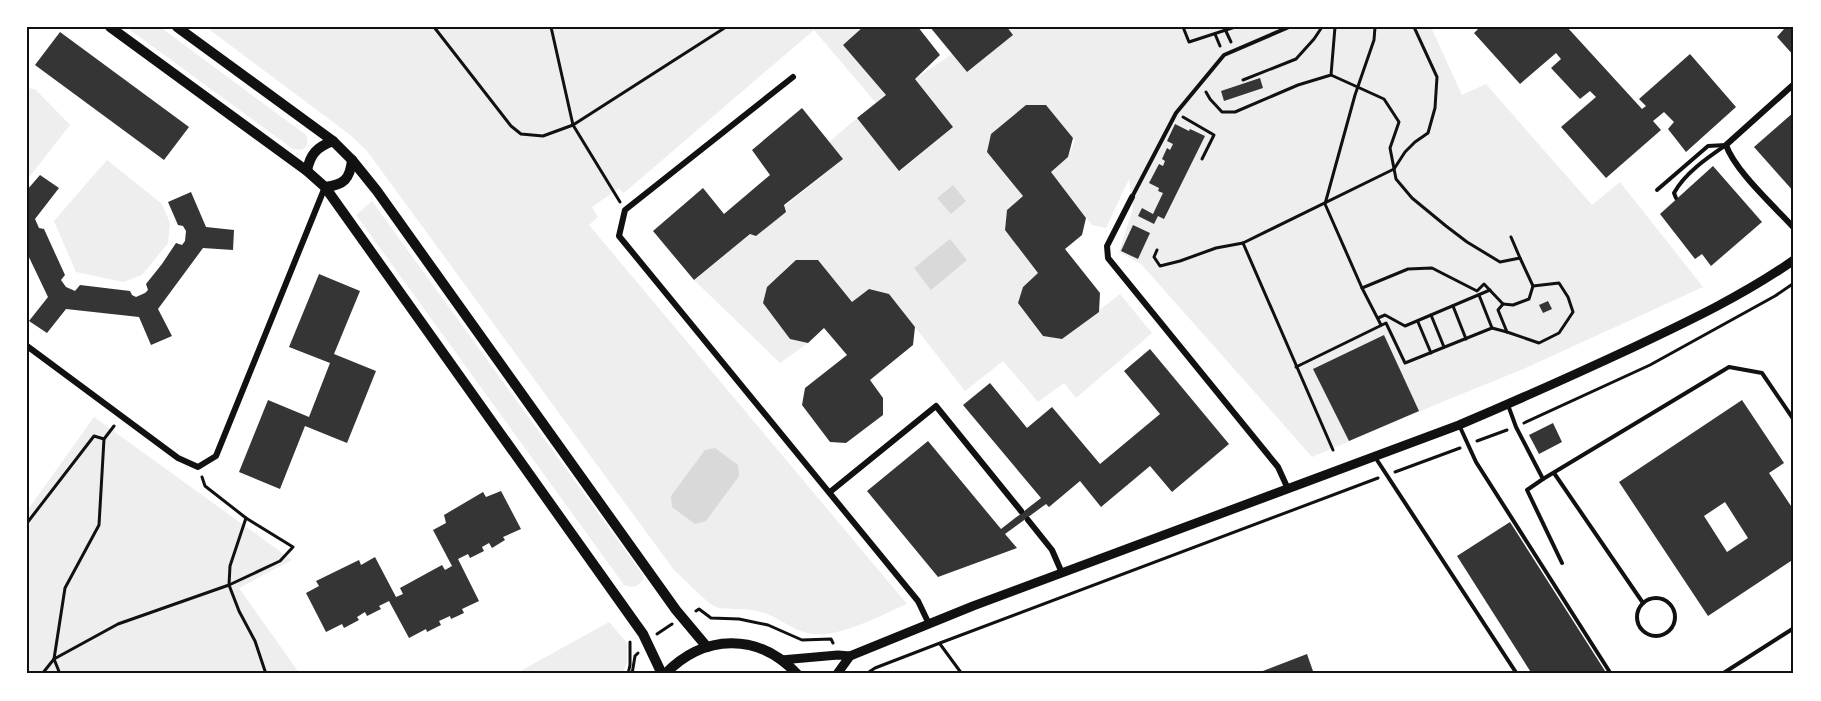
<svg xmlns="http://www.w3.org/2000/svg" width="1821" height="701" viewBox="0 0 1821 701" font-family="Overpass,sans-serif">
<rect width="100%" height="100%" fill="#fff"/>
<g fill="#eee">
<path d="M126,27H160L306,135C310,146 305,152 293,149Z"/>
<path d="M206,27H863L843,45L886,95L876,103L814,30L625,192H622L619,188L592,207L598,217L589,225L907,604C878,616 838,640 807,633C790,629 777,616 761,612C748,608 733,610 719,608C708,606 685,579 674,570L367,151L349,134Z"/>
<polygon points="1007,27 1431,27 1462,95 1486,84 1592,205 1620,182 1703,287 1521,370 1447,400 1312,457 1141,264 1119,252 1133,208 1129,179 1106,228 1092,225 1051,172 1068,157 1075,140 1046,105 1026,105 991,134 987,152 1023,196 1007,210 1005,230 1038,273 1023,287 1018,303 1043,336 1062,339 1120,294 1152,333 1076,398 1064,383 1038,402 1003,361 965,391 889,294 869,289 852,302 767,287 763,303 790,339 808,343 780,363 694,280 843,159 829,142 857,118 900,171 953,127 915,79 952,54 967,72 1013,35"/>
<polygon points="27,88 35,89 70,125 27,180"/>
<polygon points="107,160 162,204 170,223 168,243 142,275 123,282 76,272 54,221"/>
<path d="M372,201L643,575L644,579C637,587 634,589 624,585L356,215Z"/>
<polygon points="94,417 292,560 239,588 300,674 27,674 27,511"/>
<polygon points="609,622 627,643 627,662 622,674 515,674"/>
</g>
<g fill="#d9d9d9">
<polygon points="953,185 966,201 951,214 937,198"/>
<polygon points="950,239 967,260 931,290 914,268"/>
<polygon points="715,448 738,465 739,476 706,521 695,524 672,507 671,496 705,450"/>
</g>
<g fill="#353535" fill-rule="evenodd">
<polygon points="863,27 918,27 940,55 915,79 953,127 899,171 857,118 886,95 843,45"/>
<polygon points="930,27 1007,27 1013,35 967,72"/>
<polygon points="1480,27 1567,27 1642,109 1646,106 1639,99 1690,54 1736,107 1686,152 1668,129 1674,122 1664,112 1653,121 1661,130 1606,178 1561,127 1596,97 1590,91 1580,99 1551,68 1561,59 1556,53 1520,84 1474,33"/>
<polygon points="1782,27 1794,27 1794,56 1777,37 1784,29"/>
<polygon points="60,32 189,127 164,160 35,65"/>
<polygon points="1260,78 1263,88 1224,101 1221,91"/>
<polygon points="1026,105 1046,105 1073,138 1068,157 1051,172 1086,218 1082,235 1065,249 1100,293 1099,312 1062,339 1043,336 1018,303 1023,287 1038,273 1005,230 1007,210 1023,196 987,152 991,134"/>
<polygon points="802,108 843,159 784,205 786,212 756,236 750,234 694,280 653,231 703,188 724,214 770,175 752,150"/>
<polygon points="1794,112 1794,192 1754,147"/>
<polygon points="1175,124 1189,131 1190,129 1205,136 1164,219 1158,216 1154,224 1138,216 1142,208 1153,214 1163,193 1158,191 1159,188 1149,183 1159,164 1163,166 1165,161 1162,159 1167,148 1170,150 1173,144 1167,141"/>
<polygon points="1713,166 1762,222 1711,266 1702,254 1695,259 1660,214"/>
<polygon points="40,175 59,188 35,219 39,228 44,229 65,275 61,280 66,287 75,291 80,285 130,291 132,295 136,297 145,293 148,290 146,284 162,264 176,243 182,245 185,241 186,231 183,226 178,225 168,202 191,192 206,227 234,230 233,250 203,248 158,309 172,336 151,345 139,317 66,309 47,333 29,321 48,297 27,253 27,190"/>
<polygon points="1133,225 1150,233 1138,259 1121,251"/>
<polygon points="796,260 818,260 852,302 869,289 889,294 915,327 913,345 870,380 883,398 883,415 846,443 830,442 802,405 805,388 847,355 824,328 808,343 790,339 763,303 767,287"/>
<polygon points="319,274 360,291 334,354 376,371 347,443 305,426 280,489 239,472 268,400 309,417 330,363 289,347"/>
<polygon points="1548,301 1552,309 1543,313 1539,305"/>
<polygon points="1384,335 1419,411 1349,441 1313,369"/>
<polygon points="1150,349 1229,444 1172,492 1150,466 1101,507 1080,481 1049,507 1046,504 1005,534 1017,548 938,577 867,491 928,441 1001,529 1041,498 963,405 990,383 1027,428 1052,407 1100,464 1160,414 1124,371"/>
<path d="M1742,400L1784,463L1769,473L1793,509L1794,508V559L1708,616L1619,482ZM1725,502L1748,538L1727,552L1704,516Z"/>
<polygon points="1553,423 1562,442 1539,454 1529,435"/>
<polygon points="501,491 521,529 503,537 505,540 492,548 489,543 482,547 484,551 470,558 468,554 458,559 479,601 462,609 464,613 451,619 450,616 439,621 441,625 427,632 426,629 409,638 389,601 379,606 381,609 367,616 365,612 357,617 359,620 344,628 342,624 326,632 306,593 319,586 316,581 359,560 361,565 375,557 396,597 403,594 400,588 442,565 445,570 452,566 433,530 446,523 444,515 483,492 486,497"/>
<polygon points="1510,522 1607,674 1532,674 1457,556"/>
<polygon points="1307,654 1314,674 1255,674"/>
</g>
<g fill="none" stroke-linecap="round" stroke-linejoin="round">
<g stroke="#111" stroke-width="3">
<polyline points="434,27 511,126 521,134 543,136 573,125 726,27"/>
<polyline points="551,27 573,125 620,202"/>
<polyline points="1183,27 1189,42 1235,27"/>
<polyline points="1224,27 1231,42"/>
<polyline points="1375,27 1374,40 1355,95 1325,204 1362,288 1381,325"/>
<polyline points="1215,34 1220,46"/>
<polyline points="1331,75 1384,99 1399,122 1390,148 1396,179 1412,198 1446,226 1467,242 1500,262 1520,258 1511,237"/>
<polyline points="1243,80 1296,59 1314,39 1322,27"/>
<polyline points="1206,92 1210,99 1222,112 1235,112 1298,85 1331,75 1335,27"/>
<polyline points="1183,117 1214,135 1202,159"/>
<polyline points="1243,243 1333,450"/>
<polyline points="1157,250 1154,257 1160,266 1180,261 1216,248 1243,243 1394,169 1405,152 1415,142 1428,133 1435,108 1437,77 1414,27"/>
<polyline points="1362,288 1408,269 1432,268 1477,291 1484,284 1503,304 1498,310 1507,332 1539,343 1559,333 1573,312 1568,297 1559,283 1533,286 1520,258"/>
<polyline points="1479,295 1492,328"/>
<polyline points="1503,304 1513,305 1529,299 1533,286"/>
<polyline points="1453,306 1466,339"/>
<polyline points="1431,315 1444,347"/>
<polyline points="1378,318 1385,315 1405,326 1490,290"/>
<polyline points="1418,322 1431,353"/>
<polyline points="1296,367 1386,323 1405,363 1492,328 1507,332"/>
<polyline points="1524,423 1650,365 1775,296 1794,283"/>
<polyline points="1477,441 1507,430"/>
<polyline points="1395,472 1460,448"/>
<polyline points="202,477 205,486 246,518 293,547 280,561 229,585 239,611 255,641 266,674"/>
<polyline points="27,523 94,436 104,439"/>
<polyline points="696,611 699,609 711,618 739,619 768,625 802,640 831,639 833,643"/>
<polyline points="657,634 672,624"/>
<polyline points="940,644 962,674"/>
<polyline points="42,674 54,659 118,624 229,585 230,566 246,518"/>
<polyline points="60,674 54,659 65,588 99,525 104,439 114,426"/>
<polyline points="628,674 630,665 630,642"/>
<polyline points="632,674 635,656 638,653"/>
<polyline points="866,674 875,668 940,643 1378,478"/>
</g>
<g stroke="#111" stroke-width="4">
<polyline points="1657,190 1708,146 1726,145"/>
<polyline points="1132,197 1176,113 1224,55 1289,27"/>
<path d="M1676,198L1674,193C1685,173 1707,158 1726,145"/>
<polyline points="1508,405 1516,427 1543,479 1527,490 1562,563"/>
<polyline points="1460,427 1476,462 1611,674"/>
<polyline points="1375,457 1517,674"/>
<polyline points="1554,473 1643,603"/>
<polyline points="1543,479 1729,367 1762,373 1794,420"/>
<circle cx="1656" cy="617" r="19"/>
<polyline points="1722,674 1794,628"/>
</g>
<g stroke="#111" stroke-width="6">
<polyline points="793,77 625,210 619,236 918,601 929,624"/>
<path d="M1794,84L1726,145C1735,171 1774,206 1794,228"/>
<polyline points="1132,197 1107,246 1108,258 1278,467 1288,489"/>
<polyline points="27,346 178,458 198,467 216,456 325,187"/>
<polyline points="830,492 936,406 1021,511"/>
<polyline points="1028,520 1052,550 1062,573"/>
</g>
<g stroke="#111" stroke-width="9">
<polyline points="781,660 838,655 850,656"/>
<path d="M837,674L850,656L973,606L1459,425C1518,400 1576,374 1634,347C1689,321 1744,295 1794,260"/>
</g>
<g stroke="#111" stroke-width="10">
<polyline points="110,27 307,171 325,187 643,634 662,674"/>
<polyline points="177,27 333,141 352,160 377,191 676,610 707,647"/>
<path d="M307,171C310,154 317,147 333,141"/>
<path d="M325,187C344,185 350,179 352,160"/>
<path d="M665,674C704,634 758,632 797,674"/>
</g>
</g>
<rect width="1821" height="701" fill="none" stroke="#ffffff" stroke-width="57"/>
<rect x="28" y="28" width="1764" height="644" fill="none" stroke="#111" stroke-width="2"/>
</svg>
